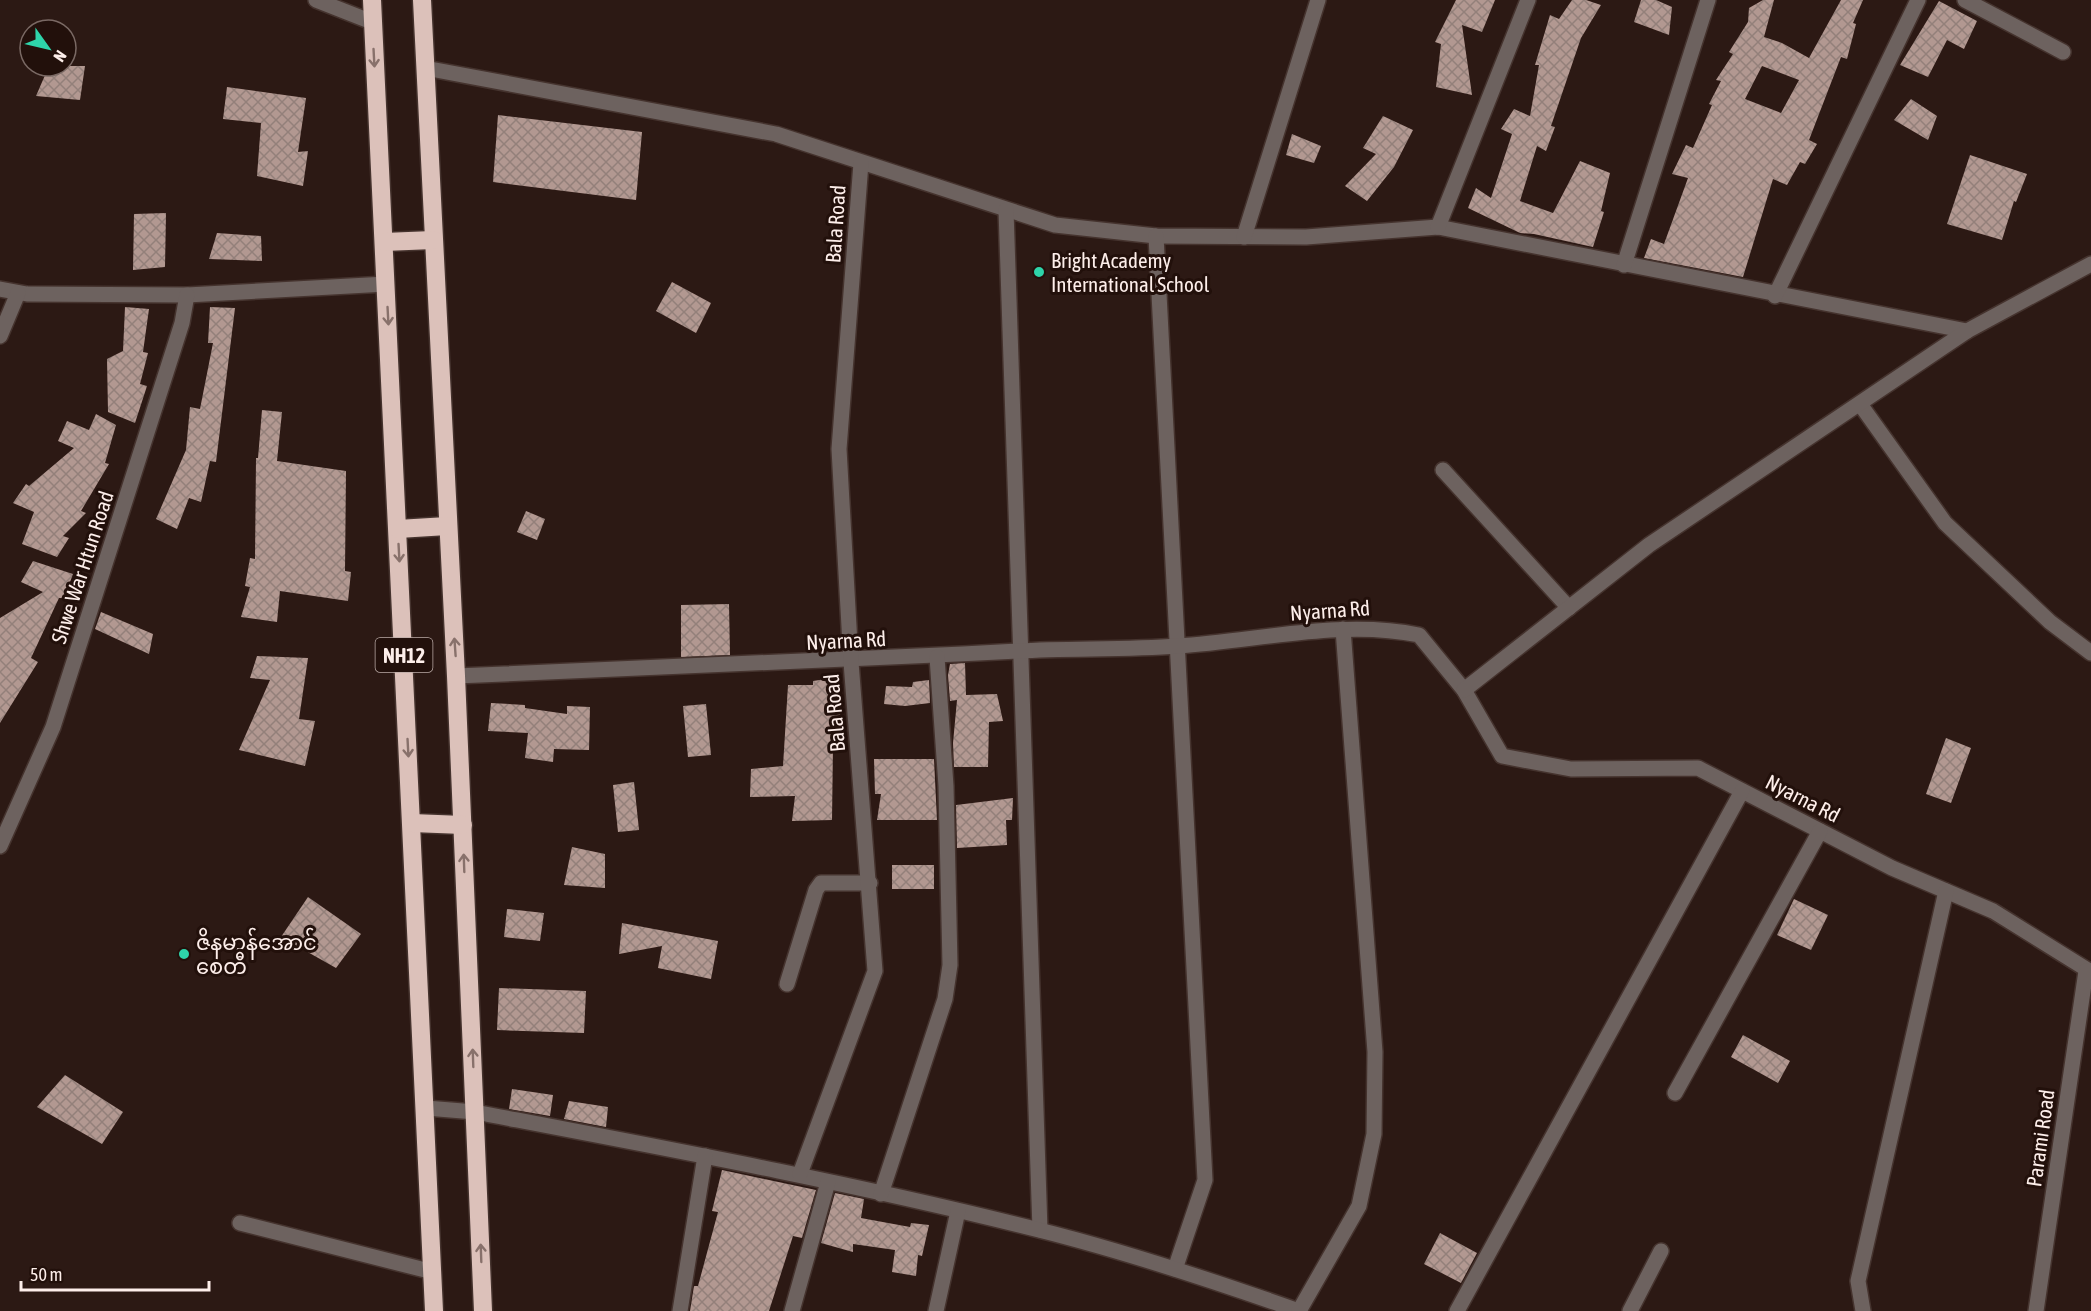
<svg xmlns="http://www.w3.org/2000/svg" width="2091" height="1311" viewBox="0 0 2091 1311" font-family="'Asap Condensed','Noto Sans Myanmar',sans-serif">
<defs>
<pattern id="building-cross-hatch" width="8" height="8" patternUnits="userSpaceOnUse" patternTransform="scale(1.5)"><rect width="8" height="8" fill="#b29891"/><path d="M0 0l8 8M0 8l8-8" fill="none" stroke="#93807a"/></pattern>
</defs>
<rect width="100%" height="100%" fill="#2c1914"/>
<g fill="url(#building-cross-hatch)" fill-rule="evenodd">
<polygon points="1456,0 1495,0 1482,32 1462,25 1472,95 1436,87 1441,44 1435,42"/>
<polygon points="1572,0 1586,0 1601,5 1581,38 1551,126 1555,127 1546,151 1537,146 1520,201 1553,213 1580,161 1610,173 1601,211 1604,212 1593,247 1534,234 1520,233 1468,208 1476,188 1491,198 1512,134 1501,129 1514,109 1530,116 1539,65 1535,65 1550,15 1559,19"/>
<polygon points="1641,0 1656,0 1672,7 1669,35 1634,22"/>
<path d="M1763,0H1774L1764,37L1782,43L1809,58L1841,0H1863L1853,23L1856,24L1847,59L1841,57L1809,140L1817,144L1805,164L1800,162L1787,185L1773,179L1743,277L1644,258L1651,239L1664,244L1688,178L1672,174L1686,145L1693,148L1712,105L1709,104L1721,81L1716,80L1733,54L1729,52L1748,22L1749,8ZM1762,66L1799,80L1781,113L1745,99Z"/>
<polygon points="1939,1 1977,21 1964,49 1947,40 1928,77 1900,65"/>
<polygon points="49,66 85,66 80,100 36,96"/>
<polygon points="227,87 306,98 298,152 308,151 303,186 257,176 261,123 223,119"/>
<polygon points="1911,99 1937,116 1928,140 1894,120"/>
<polygon points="498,115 642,132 636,200 493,182"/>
<polygon points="1383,116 1413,130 1394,167 1367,201 1345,186 1376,154 1363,148"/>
<polygon points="1292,134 1321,146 1314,163 1286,155"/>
<polygon points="1970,155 2027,174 2016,202 2014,201 2002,240 1947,224"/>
<polygon points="166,213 165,267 133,270 134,214"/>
<polygon points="217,233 261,236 262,261 209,259"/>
<polygon points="672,282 711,303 696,333 656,311"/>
<polygon points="125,307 149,309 143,352 148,353 140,384 147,386 135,423 108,412 107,359 123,351"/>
<polygon points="210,307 235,308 216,462 210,461 201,502 189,498 177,529 156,519 186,450 190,407 200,409 213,343 208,343"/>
<polygon points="262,410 282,412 277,461 346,471 345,571 351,572 348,601 280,591 277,622 241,617 250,587 245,586 250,558 255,559 256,458 258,458"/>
<polygon points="96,414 116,425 105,463 109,464 81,511 86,513 63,536 69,538 57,557 22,544 34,512 13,503 26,484 29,486 74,448 58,441 67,421 89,430"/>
<polygon points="526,511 545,519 537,540 517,532"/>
<polygon points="33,561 73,574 64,598 59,598 31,658 38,662 0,723 0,618 43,592 21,582"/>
<polygon points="729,604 730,655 681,657 681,605"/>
<polygon points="101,612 153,634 149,654 95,629"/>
<polygon points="257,656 308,658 299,719 315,721 305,766 239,750 270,680 250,678"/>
<polygon points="965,663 966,695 997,694 1003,721 989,722 988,767 954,767 953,743 957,700 950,701 948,675 950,664"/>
<polygon points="839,677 841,746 833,746 832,820 792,821 795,796 750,797 751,769 783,766 788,685 813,685 813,681"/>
<polygon points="929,680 930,703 905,706 884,704 886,686 912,687 913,682"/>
<polygon points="491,703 525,705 525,708 567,714 567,706 590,707 589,750 554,749 553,762 525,758 528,733 488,731"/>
<polygon points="706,704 711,755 688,757 683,706"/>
<polygon points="1946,738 1971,748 1951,803 1926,794"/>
<polygon points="874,759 934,759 937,820 877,820 881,794 875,794"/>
<polygon points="634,782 639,830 618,832 613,785"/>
<polygon points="1013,798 1012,820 1006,820 1007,845 957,848 956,805"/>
<polygon points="572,847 605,854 605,888 564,885"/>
<rect x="892" y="865" width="42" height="24"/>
<polygon points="308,897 361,934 336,968 281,937"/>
<polygon points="1794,899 1828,915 1811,950 1777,935"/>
<polygon points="507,909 544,913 540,941 504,937"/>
<polygon points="622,923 718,941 711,979 658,968 662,946 619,954"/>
<polygon points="499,988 586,991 584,1033 497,1030"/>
<polygon points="1743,1035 1790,1061 1778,1083 1731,1057"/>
<polygon points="65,1075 123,1112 102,1144 37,1107"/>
<polygon points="512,1089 553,1095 550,1116 509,1109"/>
<polygon points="569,1101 608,1107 606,1127 564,1119"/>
<polygon points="722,1170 816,1190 802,1238 793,1236 769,1311 690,1311 694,1286 698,1286 718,1212 712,1211"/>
<polygon points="835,1193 864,1199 861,1218 910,1227 911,1223 929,1225 922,1256 918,1255 916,1276 892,1272 895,1250 853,1244 853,1252 821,1243"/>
<polygon points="1440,1233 1477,1253 1461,1283 1424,1264"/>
</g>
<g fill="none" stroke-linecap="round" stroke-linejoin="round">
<g stroke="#45332e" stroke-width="18">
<g id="minor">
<polyline points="316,0 372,22"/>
<polyline points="1965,0 2063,52"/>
<polyline points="425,68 776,134 1055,225 1156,236 1306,237 1438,227 1967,331"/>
<polyline points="1006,210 1040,1230"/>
<polyline points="1438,227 1528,0"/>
<polyline points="1156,236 1205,1180 1175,1269"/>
<polyline points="1244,237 1318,0"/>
<polyline points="1624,265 1708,0"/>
<polyline points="0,289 27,294 187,295 386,284"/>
<polyline points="1775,296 1918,0"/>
<polyline points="0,336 18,293"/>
<polyline points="1860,404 1945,523 2050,622 2091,653"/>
<polyline points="1443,470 1569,608"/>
<path d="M456,676C644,669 831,661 1018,651C1072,648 1125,650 1178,646C1258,641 1340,619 1419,635L1464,690L1502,756L1571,769L1698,768L1892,868L1993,911L2091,972"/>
<polyline points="1464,690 1649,545 1967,331 2091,264"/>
<polyline points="0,846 53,727 182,323 187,295"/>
<polyline points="787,984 816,890 821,883 870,883"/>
<polyline points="1675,1093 1820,831"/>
<path d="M426,1108L475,1112C664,1148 853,1183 1039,1230C1127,1252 1214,1281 1299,1311"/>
<polyline points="800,1174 875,971 851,662 839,449 861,163"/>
<polyline points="881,1194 945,999 950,965 946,786 937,657"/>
<polyline points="240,1223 433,1272"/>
<polyline points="680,1311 705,1156"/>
<polyline points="792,1311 828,1182"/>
<polyline points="936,1311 958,1211"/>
<polyline points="1299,1311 1359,1206 1374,1134 1375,1052 1343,629"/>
<polyline points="1457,1311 1742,791"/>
<polyline points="1630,1311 1661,1251"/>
<polyline points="1863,1311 1858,1281 1946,891"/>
<polyline points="2036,1311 2086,971"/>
</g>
</g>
<g stroke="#45332e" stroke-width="21">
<g id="highway">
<polyline points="372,0 434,1311"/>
<polyline points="422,0 456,676 483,1311"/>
<polyline points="384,242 433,240"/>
<polyline points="398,529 447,526"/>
<polyline points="412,823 463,825"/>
</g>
</g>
<use href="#minor" stroke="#6d625f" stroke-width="15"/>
<use href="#highway" stroke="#dcc1ba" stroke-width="18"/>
</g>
<defs><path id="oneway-shaft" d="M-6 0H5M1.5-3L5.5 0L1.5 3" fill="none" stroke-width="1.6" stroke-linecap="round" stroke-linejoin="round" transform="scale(1.5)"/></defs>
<g stroke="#88716b">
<use href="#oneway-shaft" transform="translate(374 58) rotate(87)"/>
<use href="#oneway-shaft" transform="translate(388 316) rotate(87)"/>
<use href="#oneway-shaft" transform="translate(399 553) rotate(87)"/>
<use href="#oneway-shaft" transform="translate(455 647) rotate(-94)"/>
<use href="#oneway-shaft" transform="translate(408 748) rotate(87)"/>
<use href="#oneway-shaft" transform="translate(464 863) rotate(-92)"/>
<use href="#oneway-shaft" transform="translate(473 1058) rotate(-92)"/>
<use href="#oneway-shaft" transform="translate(481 1253) rotate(-92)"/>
</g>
<g fill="#2ed4aa" stroke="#22100b" stroke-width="2">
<circle cx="1039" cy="272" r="6"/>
<circle cx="184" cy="954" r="6"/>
</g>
<g text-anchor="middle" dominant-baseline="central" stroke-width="6" stroke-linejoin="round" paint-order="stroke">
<rect fill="#22100b" stroke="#bbaba7" stroke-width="1.5" x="375.5" y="638" width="57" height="34" rx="4.5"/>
<g font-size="20" font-weight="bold" fill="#fdeeea">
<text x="404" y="655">NH12</text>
</g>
<g font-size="21" fill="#fdeeea" stroke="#22100b">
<text transform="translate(835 224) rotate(-86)">Bala Road</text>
<text transform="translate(82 567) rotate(-72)">Shwe War Htun Road</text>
<text transform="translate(1330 610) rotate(-4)">Nyarna Rd</text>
<text transform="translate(846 640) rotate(-3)">Nyarna Rd</text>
<text transform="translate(834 713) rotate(-95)">Bala Road</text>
<text transform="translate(1803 798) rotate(27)">Nyarna Rd</text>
<text transform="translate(2040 1138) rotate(-82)">Parami Road</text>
</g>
<g font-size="21" fill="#fdeeea" stroke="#22100b" text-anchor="start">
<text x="1051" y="260">Bright Academy<tspan x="1051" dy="24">International School</tspan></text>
<text x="196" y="942">ဇိနမာန်အောင်<tspan x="196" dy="24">စေတီ</tspan></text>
</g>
</g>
<g transform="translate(48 48) rotate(124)"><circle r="28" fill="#22100b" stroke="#7a6964" stroke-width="1.5"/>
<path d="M0-4.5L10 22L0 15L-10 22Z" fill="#2ed4aa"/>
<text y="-9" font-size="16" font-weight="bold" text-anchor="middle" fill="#fdeeea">N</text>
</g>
<path d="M21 1281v9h188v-9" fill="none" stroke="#fdeeea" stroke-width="3"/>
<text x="30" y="1281" font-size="18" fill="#fdeeea" stroke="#22100b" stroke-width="4.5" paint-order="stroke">50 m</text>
</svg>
